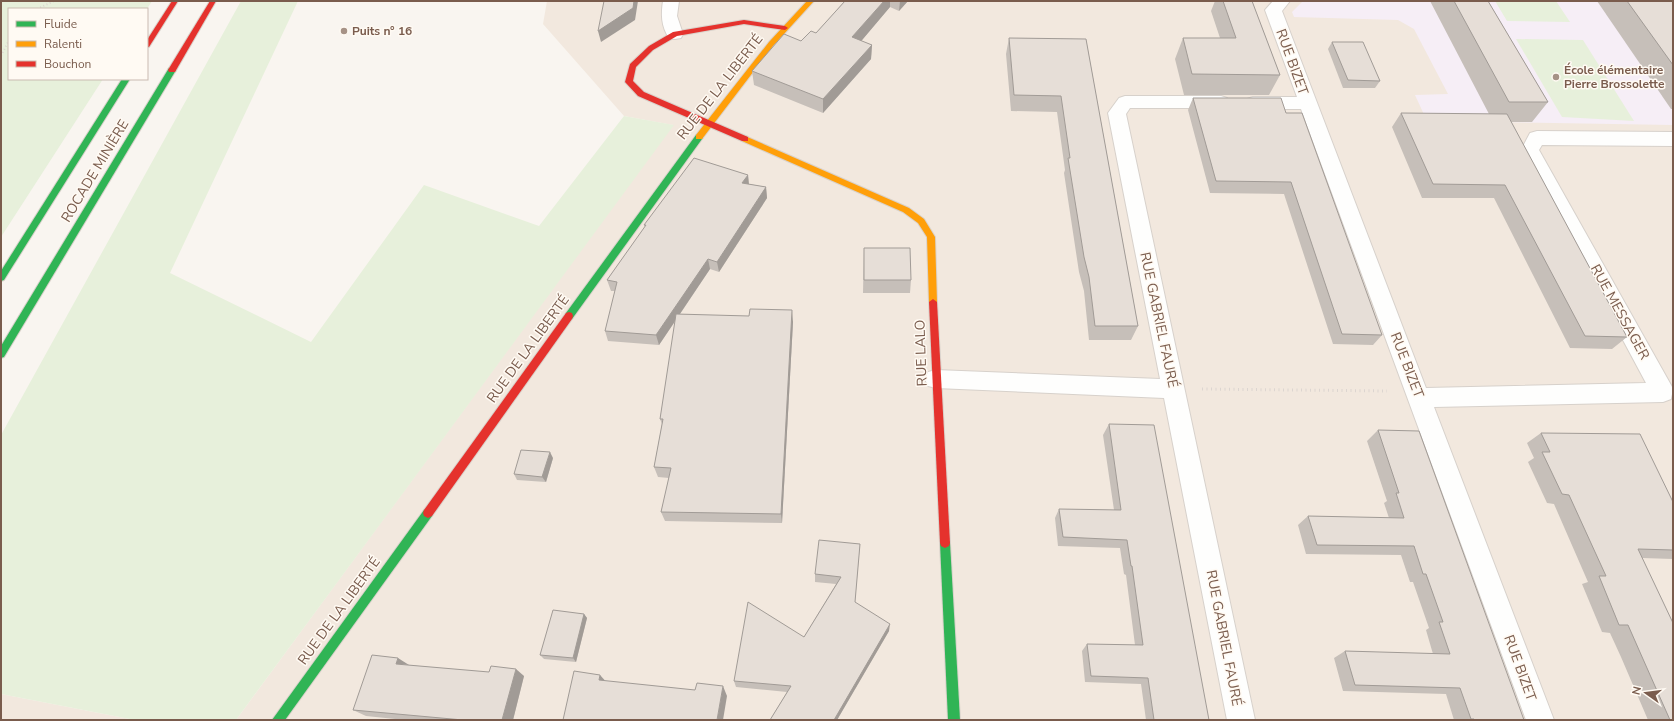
<svg xmlns="http://www.w3.org/2000/svg" width="1674" height="721" viewBox="0 0 1674 721" font-family="'Nunito Sans',sans-serif">
<rect width="100%" height="100%" fill="#f9f5f0"/>
<g fill="#f2e8de">
<polygon points="547,1 1673,1 1673,720 236,720 673,125 624,116 543,24"/>
<polygon points="1,694 135,720 1,720"/>
</g>
<polygon fill="#f6eef6" points="1303,1 1630,1 1673,61 1673,125 1427,121 1415,95 1448,94 1414,29 1398,20 1294,17 1292,12"/>
<g fill="#e7f0db">
<polygon points="1,1 152,1 147,9 9,9 9,79 103,79 1,237"/>
<polygon points="241,1 298,1 170,273 311,342 424,185 539,226 624,116 674,125 236,720 135,720 1,694 1,435"/>
<polygon points="1495,1 1556,1 1570,22 1507,21"/>
<polygon points="1516,39 1583,40 1634,121 1562,117"/>
</g>
<g fill="none" stroke-linecap="round" stroke-linejoin="round">
<g stroke="#d7d1cb" stroke-width="2">
<g id="street">
<path d="M663,1H679L677,16L683,34L681,38L675,39L669,38C661,26 661,14 663,1Z"/>
<polygon points="1273,1 1290,1 1282,11 1426,388 1646,383 1521,150 1530,133 1537,131 1673,132 1673,146 1542,145 1539,150 1671,385 1673,389 1671,399 1663,402 1434,407 1554,720 1526,720 1301,109 1253,109 1247,107 1244,103 1247,99 1253,97 1297,97 1265,10"/>
<polygon points="1125,96 1221,96 1227,98 1230,102 1227,106 1221,108 1130,108 1126,114 1255,720 1227,720 1164,398 936,388 928,386 925,379 928,372 936,370 1160,379 1108,113 1119,98"/>
</g>
</g>
<g stroke="#d9d2cb" stroke-width="2">
<g id="fast">
<polygon points="169,68 175,68 176,70 4,357 1,358 1,346"/>
<polygon points="122,79 130,79 4,280 1,281 1,271"/>
<polygon points="699,134 703,137 702,139 572,319 566,319 565,316 566,313 696,135"/>
<polygon points="428,508 432,510 433,513 432,516 285,720 272,720 424,510"/>
<polygon points="945,538 949,540 950,543 960,720 948,720 940,543 941,540"/>
</g>
</g>
<g stroke="#d9d2cb" stroke-width="2">
<g id="slow">
<polygon points="807,1 814,1 773,46 702,139 696,139 696,135 769,42"/>
<polygon points="745,136 909,208 924,219 935,237 937,302 936,304 933,305 929,302 927,237 918,223 903,212 742,141 742,137"/>
</g>
</g>
<g stroke="#d9d2cb" stroke-width="2">
<g id="jam">
<polygon points="172,1 178,1 149,47 147,47 147,40"/>
<polygon points="210,1 216,1 175,72 169,72 168,70"/>
<polygon points="744,20 785,26 788,28 785,30 744,24 677,36 653,50 636,67 633,81 644,92 748,137 748,141 742,141 638,96 625,82 630,64 649,46 673,32"/>
<polygon points="933,299 937,302 950,543 949,546 945,548 941,546 940,543 929,302"/>
<polygon points="569,312 572,313 573,316 572,319 432,516 428,518 424,516 423,513 424,510 566,313"/>
</g>
</g>
<g stroke="#dcd5d0" stroke-width="2" stroke-dasharray="1 2.5" stroke-linecap="butt">
<polyline points="37,9 54,1"/>
<polyline points="1,56 9,40"/>
</g>
<polyline stroke="#dcd5d0" stroke-width="3" stroke-dasharray="1 3.5" stroke-linecap="butt" points="1202,389 1387,391"/>
<use href="#street" fill="#fefefd" fill-rule="evenodd"/>
<use href="#fast" fill="#30b455" fill-rule="evenodd"/>
<use href="#slow" fill="#ff9f0a" fill-rule="evenodd"/>
<use href="#jam" fill="#e5322d" fill-rule="evenodd"/>
</g>
<g fill="#c6bfb9">
<polygon points="845,1 908,1 899,11 890,7 861,41 872,45 871,59 823,113 754,85 752,71 816,33"/>
<polygon points="1215,1 1252,1 1280,75 1269,95 1184,95 1175,59 1183,38 1220,38 1211,11"/>
<polygon points="1430,1 1488,1 1548,102 1532,122 1511,122 1627,337 1612,349 1570,348 1494,198 1422,198 1392,127 1401,113 1489,114"/>
<polygon points="1597,1 1673,1 1673,109 1671,109"/>
<polygon points="1009,38 1086,39 1138,326 1131,340 1089,340 1084,291 1079,272 1064,173 1065,170 1057,112 1011,111 1006,54"/>
<polygon points="1332,42 1380,81 1375,88 1343,88 1328,49"/>
<polygon points="1193,98 1286,113 1382,335 1373,345 1333,344 1284,194 1210,193 1188,110"/>
<polygon points="748,175 749,184 766,187 767,198 719,272 710,269 680,314 793,322 782,523 665,521 661,512 669,478 658,477 654,467 662,424 660,419 676,320 659,345 608,341 605,331 615,291 611,291 607,280 645,227 644,225"/>
<polygon points="864,248 911,280 910,293 863,293"/>
<polygon points="1109,424 1209,720 1146,720 1141,684 1085,682 1082,651 1087,644 1135,645 1126,575 1124,574 1120,548 1058,546 1055,518 1059,509 1114,510 1103,435"/>
<polygon points="1378,430 1524,720 1454,720 1446,694 1343,691 1334,658 1345,651 1433,654 1426,630 1429,628 1413,582 1410,582 1401,555 1306,554 1298,525 1308,516 1389,518 1384,503 1387,501 1367,441"/>
<polygon points="1541,433 1673,502 1673,559 1642,558 1673,720 1648,720 1621,657 1610,633 1602,632 1582,584 1588,582 1554,504 1547,503 1528,462 1534,458 1527,443"/>
<polygon points="553,458 546,482 517,480 514,474"/>
<polygon points="860,544 855,602 889,631 837,720 770,720 787,692 736,687 734,681 804,637 836,584 815,582 815,574"/>
<polygon points="584,614 587,618 576,662 544,659 540,655"/>
<polygon points="408,665 524,676 513,720 405,720 366,716 353,710"/>
</g>
<g fill="#a19b96">
<polygon points="634,1 638,1 635,20 601,42 598,31"/>
<polygon points="884,1 890,1 890,7 852,52 852,37"/>
<polygon points="900,1 908,1 899,11"/>
<polygon points="872,45 871,59 823,113 823,99"/>
<polygon points="748,175 749,186 742,183"/>
<polygon points="766,187 767,198 719,272 717,262"/>
<polygon points="708,259 710,269 659,345 656,335"/>
<polygon points="792,310 793,322 782,523 781,514"/>
<polygon points="550,452 553,458 546,482 542,477"/>
<polygon points="584,614 587,618 576,662 573,658"/>
<polygon points="890,624 889,631 837,720 834,720"/>
<polygon points="398,658 409,665 396,664"/>
<polygon points="516,669 524,676 513,720 502,720"/>
<polygon points="600,675 609,685 599,680"/>
<polygon points="723,686 727,696 723,720 717,720"/>
</g>
<g fill="#e6ded7" stroke="#a19b96">
<polygon points="604,1 634,1 633,8 598,31"/>
<polygon points="845,1 884,1 852,37 872,45 823,99 752,71 784,34 801,41 811,31 816,33"/>
<polygon points="1223,1 1252,1 1280,75 1192,74 1183,38 1236,38"/>
<polygon points="1454,1 1488,1 1548,102 1509,102"/>
<polygon points="1627,1 1671,1 1673,3 1673,65"/>
<polygon points="1009,38 1086,39 1138,326 1095,326 1089,277 1084,257 1068,158 1070,158 1061,96 1014,95"/>
<polygon points="1332,42 1363,42 1380,81 1348,80"/>
<polygon points="1193,98 1281,98 1286,113 1302,113 1382,335 1342,334 1291,182 1216,181"/>
<polygon points="1401,113 1507,114 1627,337 1585,336 1505,185 1433,184"/>
<polygon points="694,158 748,175 742,183 766,187 717,262 708,259 656,335 605,331 617,282 607,280 646,225 644,225"/>
<polygon points="864,248 910,248 911,280 864,280"/>
<polygon points="750,309 792,310 781,514 661,512 671,468 654,467 663,419 660,419 676,314 749,316"/>
<polygon points="1109,424 1154,425 1209,720 1154,720 1148,678 1091,676 1087,644 1143,645 1132,566 1131,566 1127,540 1063,537 1059,509 1121,510"/>
<polygon points="1378,430 1419,431 1524,720 1475,720 1474,719 1471,719 1460,688 1355,685 1345,651 1450,654 1439,622 1443,622 1426,574 1423,574 1414,546 1317,545 1308,516 1404,518 1396,493 1399,493"/>
<polygon points="1541,433 1640,434 1673,502 1673,550 1638,549 1673,623 1673,720 1670,720 1639,650 1628,625 1619,625 1599,576 1606,576 1569,495 1562,494 1542,452 1550,452"/>
<polygon points="521,450 550,452 542,477 514,474"/>
<polygon points="819,540 860,544 855,602 890,624 834,720 770,720 791,686 734,681 748,602 804,637 841,577 815,574"/>
<polygon points="553,610 584,614 573,658 540,655"/>
<polygon points="372,655 398,658 396,664 489,672 491,666 516,669 502,720 463,720 353,710"/>
<polygon points="574,671 600,675 599,680 695,690 697,683 723,686 717,720 563,720"/>
</g>
<g fill="#a69286" stroke="#fffaf3" stroke-width="1.5">
<circle cx="344" cy="31" r="4"/>
<circle cx="1556" cy="77" r="4"/>
</g>
<g text-anchor="middle" dominant-baseline="central" stroke-width="3" stroke-linejoin="round" paint-order="stroke">
<g font-size="12" font-weight="bold" fill="#7a5c4d" stroke="#fffaf3" text-anchor="start">
<text x="352" y="31">Puits n° 16</text>
<text x="1564" y="70">École élémentaire<tspan x="1564" dy="14">Pierre Brossolette</tspan></text>
</g>
<g font-size="14" fill="#7a5c4d" stroke="#fffaf3">
<text transform="translate(1292 62) rotate(70)">RUE BIZET</text>
<text transform="translate(720 87) rotate(-52)">RUE DE LA LIBERTÉ</text>
<text transform="translate(95 171) rotate(-59)">ROCADE MINIÈRE</text>
<text transform="translate(1620 312) rotate(61)">RUE MESSAGER</text>
<text transform="translate(1159 320) rotate(78)">RUE GABRIEL FAURÉ</text>
<text transform="translate(528 349) rotate(-54)">RUE DE LA LIBERTÉ</text>
<text transform="translate(921 353) rotate(-92)">RUE LALO</text>
<text transform="translate(1407 365) rotate(69)">RUE BIZET</text>
<text transform="translate(339 611) rotate(-54)">RUE DE LA LIBERTÉ</text>
<text transform="translate(1224 638) rotate(79)">RUE GABRIEL FAURÉ</text>
<text transform="translate(1520 668) rotate(70)">RUE BIZET</text>
</g>
</g>
<rect width="1674" height="721" fill="none" stroke="#7a5c4d" stroke-width="4"/>
<rect x="8" y="8" width="140" height="72" fill="#fffaf3" stroke="#cabbb1"/>
<rect x="16" y="21" width="20" height="6" fill="#30b455" stroke="#cabbb1"/>
<text x="44" y="28" font-size="12" fill="#7a5c4d">Fluide</text>
<rect x="16" y="41" width="20" height="6" fill="#ff9f0a" stroke="#cabbb1"/>
<text x="44" y="48" font-size="12" fill="#7a5c4d">Ralenti</text>
<rect x="16" y="61" width="20" height="6" fill="#e5322d" stroke="#cabbb1"/>
<text x="44" y="68" font-size="12" fill="#7a5c4d">Bouchon</text>
<g transform="translate(1646 693) rotate(284)" stroke="#fffaf3" stroke-width="3" paint-order="stroke">
<path d="M0-3L7 15L0 10L-7 15Z" fill="#7a5c4d"/>
<text y="-6" font-size="11" font-weight="bold" text-anchor="middle" fill="#7a5c4d">N</text>
</g>
</svg>
